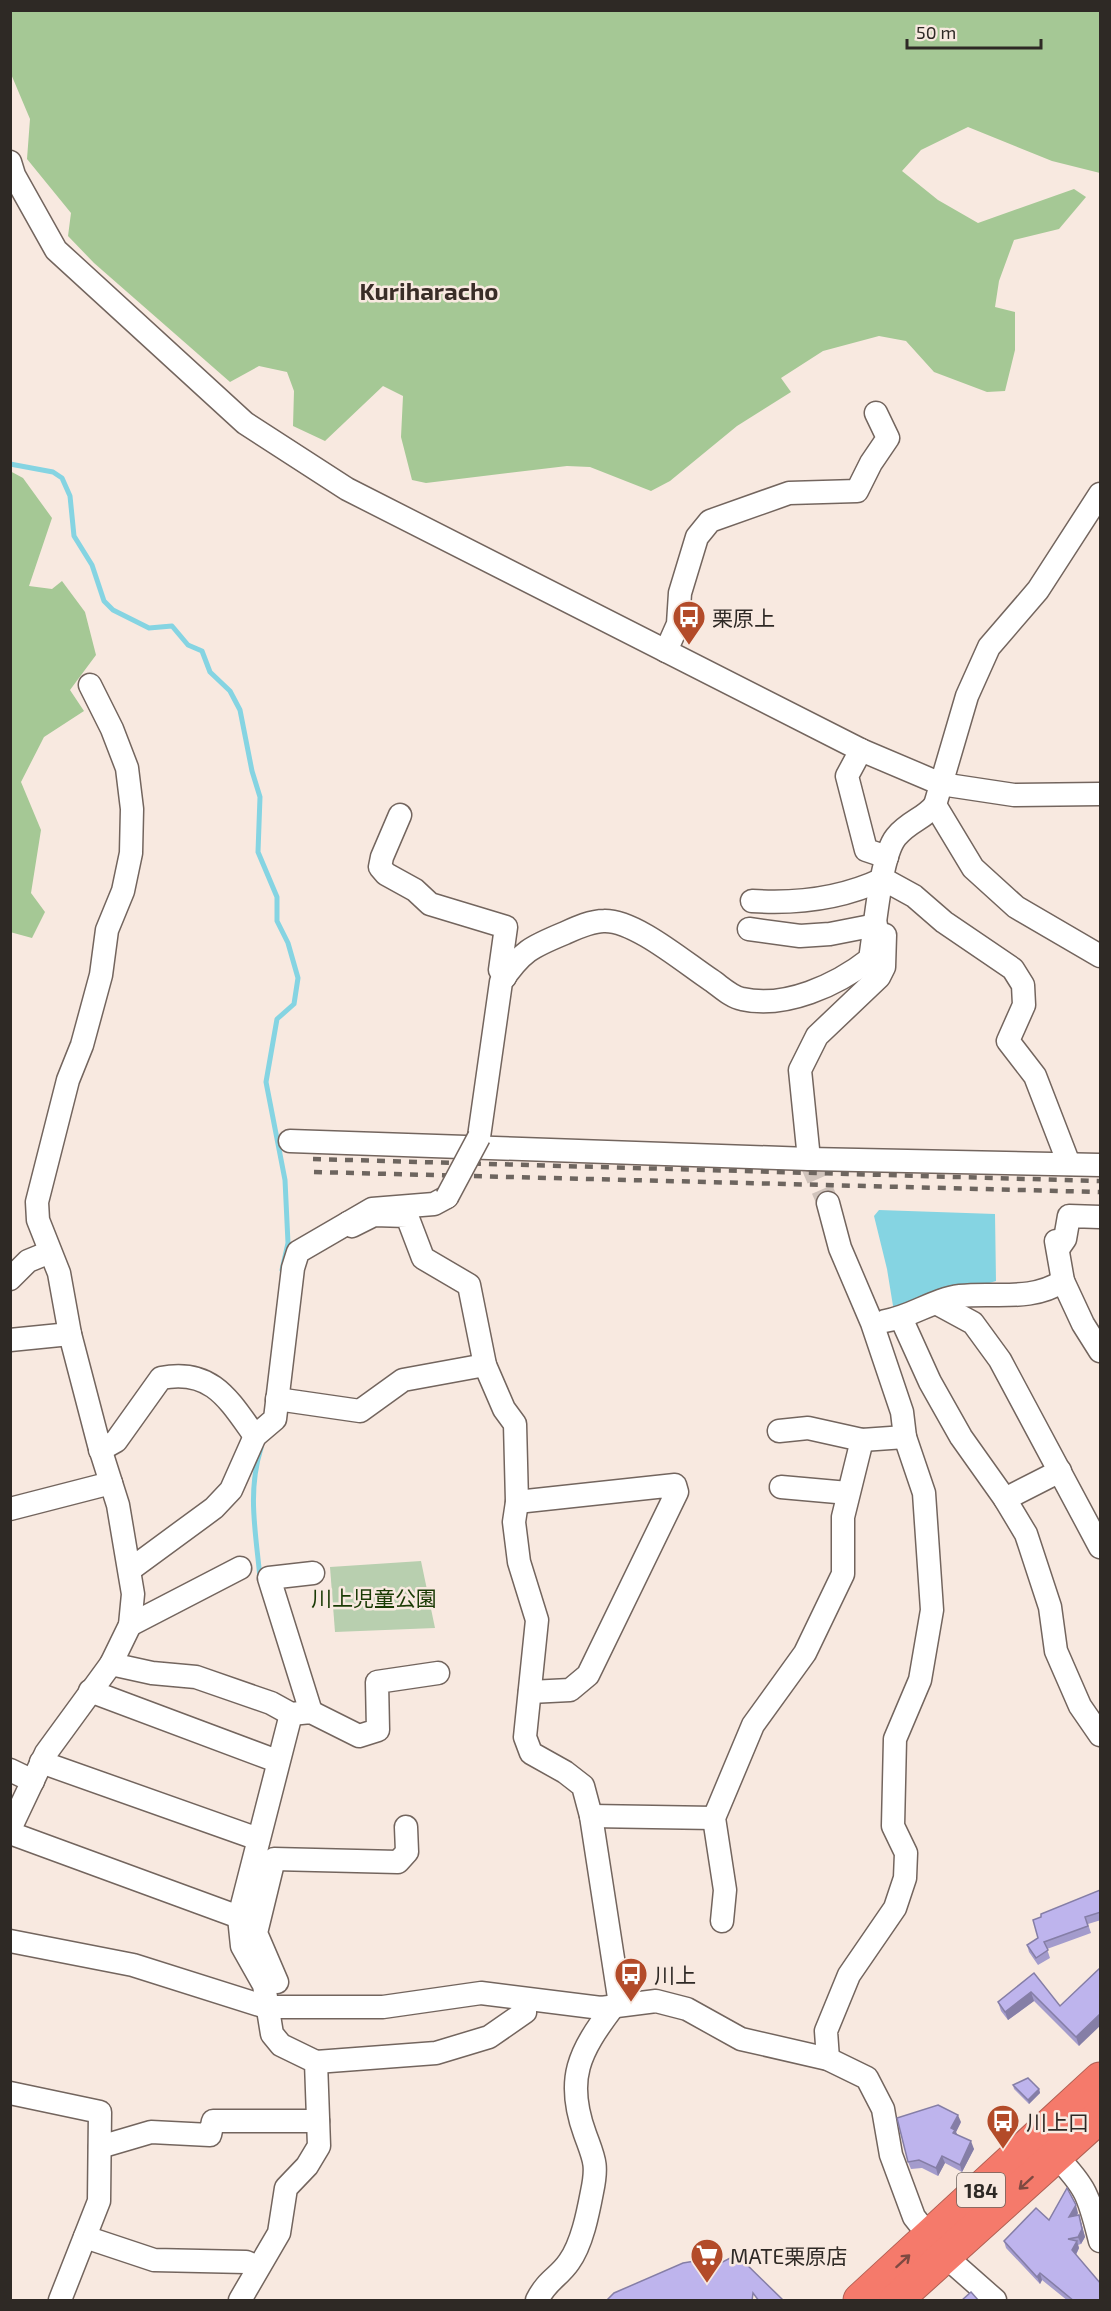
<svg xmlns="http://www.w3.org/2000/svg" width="1111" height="2311" viewBox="0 0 1111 2311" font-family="'Exo 2','Noto Sans JP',sans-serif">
<rect width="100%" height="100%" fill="#f8e9e0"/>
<polygon fill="#b8cfaf" points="421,1561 435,1628 335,1632 330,1567"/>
<g fill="#a5c895">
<polygon points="10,11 1100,11 1100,173 1052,161 968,127 921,150 902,171 938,200 978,223 1074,189 1086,197 1059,229 1014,240 999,281 995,307 1015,312 1015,350 1005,391 987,392 934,372 906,341 879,336 823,351 781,378 791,392 737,426 670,481 651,491 590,467 567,466 426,483 412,480 401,437 403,396 383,386 325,441 293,426 294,391 287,372 259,366 230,382 94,263 68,236 71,213 27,159 30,119 11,74"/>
<polygon points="10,471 23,478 52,518 29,586 52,589 62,581 85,612 96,655 70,690 84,711 44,737 21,782 41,830 31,893 45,912 32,938 10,932"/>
</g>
<polygon fill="#85d4e2" points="879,1210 995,1214 996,1281 894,1312 887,1269 874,1216"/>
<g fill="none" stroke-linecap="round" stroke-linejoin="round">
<g stroke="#85d4e2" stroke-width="5">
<polyline points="10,464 53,472 62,478 70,496 74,536 92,565 104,601 113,610 149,628 172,626 188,645 202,651 210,672 230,691 240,710 252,771 260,797 258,852 277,897 277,921 288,943 298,978 294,1004 277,1019 266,1082 285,1180 288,1243 282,1270"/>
<path d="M260,1578C256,1533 247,1493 261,1448"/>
</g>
<polyline stroke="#d0c3bb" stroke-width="22" stroke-dasharray="22 11" stroke-linecap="butt" points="809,1159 828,1203"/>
<g stroke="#73655e" stroke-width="25">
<g id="minor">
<polyline points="10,162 14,175 56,250 245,423 347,489 861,750 941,784 1014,795 1100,794"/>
<polyline points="1100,494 1038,590 989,647 967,696 935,805 973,868 1016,907 1100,956"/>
<polyline points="666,651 678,624 680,593 697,537 710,521 789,493 857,491 871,463 888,438 876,413"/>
<polyline points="861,750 847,776 866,850 887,857"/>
<polyline points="400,815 382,857 380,867 386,874 415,890 430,904 506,927 500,970 505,977"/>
<path d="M752,901C798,904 841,899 883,879L914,896L944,922L1013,969L1023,985L1024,1005L1008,1041L1035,1076L1069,1164"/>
<polyline points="749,929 800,936 830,934 876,925"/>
<path d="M479,1137L501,982C522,951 531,947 565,933C576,928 591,921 604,921C635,920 685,963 711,980C720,986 731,997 742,999C785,1009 837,985 870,959C875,930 880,857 896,837C909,821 924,819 935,805"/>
<polyline points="290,1141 809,1159 1100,1165"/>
<polyline points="809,1159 800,1070 817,1036 879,977 884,967 885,935"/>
<polyline points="348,1223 352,1226 374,1215 407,1216 423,1258 469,1285 485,1365 504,1409 515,1424 517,1502 514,1522 519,1562 537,1620 525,1737 531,1753 565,1772 583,1786 591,1816 620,2004"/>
<polyline points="1056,1241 1063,1281 1083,1324 1100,1351"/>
<polyline points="1058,1249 1065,1239 1069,1216 1100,1217"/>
<polyline points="10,1279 28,1261 50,1252"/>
<polyline points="938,1304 973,1323 1000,1360 1100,1547"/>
<polyline points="901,1318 930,1382 961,1437 1005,1499 1026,1534 1050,1607 1056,1651 1080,1706 1100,1735"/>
<path d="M885,1321C911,1317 934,1299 960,1296C995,1292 1031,1302 1063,1281"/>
<polyline points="10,1340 70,1334"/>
<polyline points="277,1399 360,1411 403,1380 485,1365"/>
<polyline points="779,1431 808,1428 862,1440 905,1437"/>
<path d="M100,1450L116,1441L161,1378C212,1368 229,1400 255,1436"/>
<polyline points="781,1487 848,1493"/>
<polyline points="1005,1499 1060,1471"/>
<polyline points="517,1502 675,1485 677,1492 588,1675 570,1690 530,1692"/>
<polyline points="10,1509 111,1483"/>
<polyline points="131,1569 214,1508 231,1490 255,1436 275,1419 293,1268 298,1252 372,1209 434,1204 447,1197"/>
<polyline points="130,1625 240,1568"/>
<polyline points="111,1664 152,1673 196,1677 271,1703 291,1714 311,1712 359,1736 378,1730 377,1682 438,1673"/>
<polyline points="90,1691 277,1761"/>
<polyline points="311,1712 269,1578 313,1573"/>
<polyline points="41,1762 258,1839"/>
<polyline points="10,1770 33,1781"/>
<polyline points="591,1816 714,1818"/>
<polyline points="10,1829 46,1753 111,1664 130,1625 133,1594 118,1505 99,1445 70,1334 59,1273 38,1220 37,1202 68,1080 82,1045 101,975 107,930 123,891 131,853 132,809 127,768 112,729 90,685"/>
<polyline points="10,1833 239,1917"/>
<polyline points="722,1921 725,1890 714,1818 753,1725 805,1653 843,1574 843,1517 862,1440"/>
<polyline points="10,1941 133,1965 266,2007 383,2007 481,1993 601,2008 656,2001 687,2009 741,2039 828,2059 867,2078 883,2109 891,2155 914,2217 945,2256 995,2300"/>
<polyline points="277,1982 256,1933 274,1859 398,1862 407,1852 406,1827"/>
<polyline points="828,2059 826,2031 849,1975 895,1908 905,1878 906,1853 893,1826 895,1739 920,1680 932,1610 924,1493 905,1437 902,1412 872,1323 840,1248 828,1203"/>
<polyline points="316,2062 436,2053 489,2037 525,2012 523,2001"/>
<polyline points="10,2093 100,2112 99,2201 60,2300"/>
<polyline points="100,2147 151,2132 210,2135 213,2121 318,2121"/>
<path d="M1056,2156C1088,2189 1089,2198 1100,2241"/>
<polyline points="85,2237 154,2260 246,2262 258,2267"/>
<polyline points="240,2300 279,2233 286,2188 307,2166 319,2146 316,2062 281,2045 272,2034 264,1985 242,1946 239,1917 291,1714"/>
<path d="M537,2300C548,2279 558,2278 569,2262C582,2244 588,2213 592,2192C598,2164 594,2159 585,2134C565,2079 579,2052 613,2007"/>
</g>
</g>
<g stroke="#af5e52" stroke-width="35">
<g id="highway">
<polyline points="860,2300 1100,2079"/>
<polyline points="896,2300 1100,2116"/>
</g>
</g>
<use href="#minor" stroke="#fff" stroke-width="22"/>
<use href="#highway" stroke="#f57a6b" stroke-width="33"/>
<g stroke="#6d655f" stroke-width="4.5" stroke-dasharray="8 8" stroke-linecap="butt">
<polyline points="313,1159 1100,1181"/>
<polyline points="314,1172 1100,1192"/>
</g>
<g stroke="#73655e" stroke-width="25" stroke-linecap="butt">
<polyline id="minor-bridge" points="447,1197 479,1137"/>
</g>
<use href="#minor-bridge" stroke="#fff" stroke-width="22"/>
</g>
<g fill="#a39bcc">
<polygon points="1101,1892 1101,1920 1088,1924 1091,1933 1047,1949 1050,1958 1038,1965 1029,1952 1027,1945 1038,1938"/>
<polygon points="1101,1967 1079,2046 1034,2001 1008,2020 1001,2011 998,2002 1034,1973 1060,2006"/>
<polygon points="1013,2085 1039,2089 1040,2093 1029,2104 1014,2089"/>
<polygon points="961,2122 956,2132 957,2134 974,2149 962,2172 945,2163 938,2176 922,2168 911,2169 908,2162"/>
<polygon points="1078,2213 1077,2215 1081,2222 1085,2237 1081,2244 1078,2245 1079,2248 1076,2255 1101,2301 1068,2301 1042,2280 1040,2284 1006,2248 1004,2241 1049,2220"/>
</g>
<g fill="#857ea6">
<polygon points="1031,1992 1034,2001 1008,2020 1005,2012"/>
<polygon points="1101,2013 1101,2025 1079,2046 1076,2037"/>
<polygon points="1039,2089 1040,2093 1029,2104 1028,2100"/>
<polygon points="958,2115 961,2122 956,2132 958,2137 956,2140 951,2128"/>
<polygon points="971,2141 974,2149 962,2172 960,2165"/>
<polygon points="942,2156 945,2163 938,2176 936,2168"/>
<polygon points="1076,2205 1078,2213 1072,2224 1069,2217"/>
<polygon points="1079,2215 1085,2237 1081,2244 1078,2237"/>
<polygon points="1077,2241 1079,2248 1074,2258 1072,2250"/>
<polygon points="1040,2273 1042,2280 1040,2284 1037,2277"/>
</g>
<g fill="#beb4ed" stroke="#857ea6" stroke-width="1.5">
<polygon points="1100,1890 1101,1912 1085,1917 1088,1926 1044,1942 1048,1950 1036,1958 1027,1945 1038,1938 1033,1920 1041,1917 1041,1914"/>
<polygon points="1101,1967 1101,2013 1076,2037 1031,1992 1005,2012 998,2002 1034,1973 1060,2006"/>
<polygon points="1028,2078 1039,2089 1028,2100 1013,2085"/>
<polygon points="938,2105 958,2115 951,2128 955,2130 953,2133 971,2141 960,2165 942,2156 936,2168 919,2160 908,2162 897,2118"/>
<polygon points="1067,2188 1076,2205 1069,2217 1079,2215 1082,2229 1078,2237 1068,2239 1077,2241 1072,2250 1101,2284 1101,2301 1074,2301 1040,2273 1037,2277 1004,2241 1036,2208 1049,2220"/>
<polygon points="732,2257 743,2261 784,2301 759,2301 753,2293 752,2301 606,2301 614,2293 683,2263 707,2259 713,2267"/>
<polygon points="971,2292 979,2301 961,2301"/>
</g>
<defs><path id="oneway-shaft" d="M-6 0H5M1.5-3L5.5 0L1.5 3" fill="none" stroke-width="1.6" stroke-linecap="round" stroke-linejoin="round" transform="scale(1.5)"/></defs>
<g stroke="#7e4941">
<use href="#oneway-shaft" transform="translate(1026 2183) rotate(138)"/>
<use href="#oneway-shaft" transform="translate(903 2261) rotate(-42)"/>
</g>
<defs>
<g id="bus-pin" transform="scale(1.725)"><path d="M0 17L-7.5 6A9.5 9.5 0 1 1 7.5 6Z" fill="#b34b29" stroke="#f8e9e0"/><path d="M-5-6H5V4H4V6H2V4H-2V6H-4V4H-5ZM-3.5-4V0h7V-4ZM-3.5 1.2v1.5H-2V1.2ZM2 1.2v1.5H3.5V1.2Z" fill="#fff"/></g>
<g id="supermarket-pin" transform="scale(1.725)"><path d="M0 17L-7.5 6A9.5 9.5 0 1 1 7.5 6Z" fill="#b34b29" stroke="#f8e9e0"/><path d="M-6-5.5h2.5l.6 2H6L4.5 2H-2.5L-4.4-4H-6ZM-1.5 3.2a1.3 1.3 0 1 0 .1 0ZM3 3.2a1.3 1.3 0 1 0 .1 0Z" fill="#fff"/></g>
</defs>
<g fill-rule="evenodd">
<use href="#bus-pin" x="689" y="617"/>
<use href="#bus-pin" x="631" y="1974"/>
<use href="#bus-pin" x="1003" y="2121"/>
<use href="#supermarket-pin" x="707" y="2255"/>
</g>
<g text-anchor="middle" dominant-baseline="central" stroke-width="5" stroke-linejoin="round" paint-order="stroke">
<rect fill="#f8e9e0" stroke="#6b635d" stroke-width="1.5" x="957" y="2173" width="48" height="34" rx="4.5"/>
<g font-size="20" font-weight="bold" fill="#2e2925">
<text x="981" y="2190">184</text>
</g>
<g font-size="21" fill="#2e2925" stroke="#f8e9e0" text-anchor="start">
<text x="712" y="617">栗原上</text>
<text x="654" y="1974">川上</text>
<text x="1026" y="2121">川上口</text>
<text x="730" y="2255">MATE栗原店</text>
</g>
<g font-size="21" fill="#193a04" stroke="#f8e9e0">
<text x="374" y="1597">川上児童公園</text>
</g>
<g font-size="24" font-weight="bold" fill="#392d27" stroke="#f8e9e0">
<text x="429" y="290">Kuriharacho</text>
</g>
</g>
<rect width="1111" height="2311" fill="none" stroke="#2e2925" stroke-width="24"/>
<path d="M907 39v9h134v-9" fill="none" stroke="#2e2925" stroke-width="3"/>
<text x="916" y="39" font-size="18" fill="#2e2925" stroke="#f8e9e0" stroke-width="4.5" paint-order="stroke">50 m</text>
</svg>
